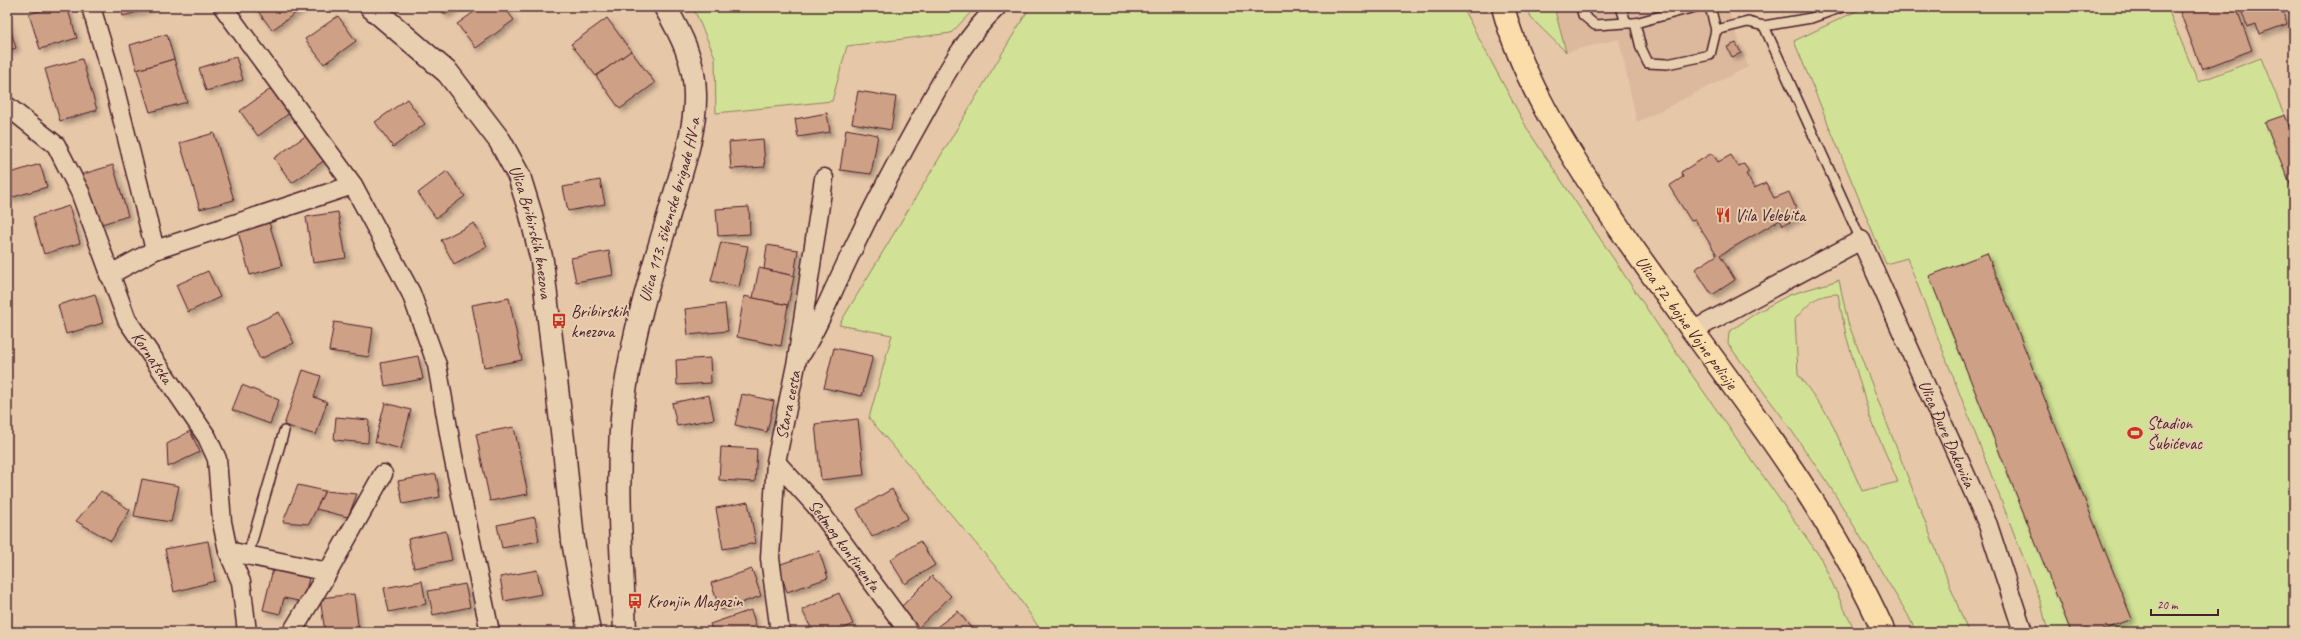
<svg xmlns="http://www.w3.org/2000/svg" width="2301" height="639" viewBox="0 0 2301 639" font-family="Caveat,sans-serif">
<defs>
<filter id="shadow"><feDropShadow dx="3.5" dy="3.5" stdDeviation="2" flood-color="#0004"/></filter>
</defs>
<rect width="100%" height="100%" fill="#e6c7a8"/>
<filter id="ink" filterUnits="userSpaceOnUse"><feTurbulence type="fractalNoise" baseFrequency=".025" numOctaves="2"/><feDisplacementMap in="SourceGraphic" scale="8" xChannelSelector="R" yChannelSelector="G"/><feConvolveMatrix kernelMatrix="1 2 1 2 8 2 1 2 1" color-interpolation-filters="sRGB"/></filter>
<g filter="url(#ink)">
<polygon fill="#dcb89c" points="1554,7 1744,7 1729,12 1748,67 1637,122 1619,39 1566,52"/>
<g fill="#d1e296" stroke="#8e8060" fill-rule="evenodd">
<polygon points="693,7 976,7 951,33 847,46 832,101 716,113 715,57"/>
<polygon points="1030,7 1462,7 1529,132 1673,348 1820,557 1855,632 1082,632 1079,628 1068,632 1042,632 1006,579 869,418 892,335 839,325"/>
<polygon points="1528,7 1554,7 1566,52 1531,18"/>
<polygon points="1865,7 2167,7 2198,82 2261,58 2294,139 2294,632 2048,632 2041,603 1907,258 1886,264 1794,41"/>
<path d="M1839,280L1848,323L1968,632H1916L1908,615L1831,488L1783,418L1728,344L1729,332L1756,313L1789,295ZM1838,294L1846,335L1870,417L1898,482L1862,491L1830,419L1798,374L1795,319C1810,303 1814,295 1838,294Z"/>
</g>
<g fill="#cea086" stroke="#4a1f2b" filter="url(#shadow)">
<polygon points="54,7 67,7 77,38 40,49 29,14"/>
<polygon points="120,7 155,7 123,16"/>
<polygon points="255,7 304,7 272,30"/>
<polygon points="439,7 457,7 445,15"/>
<polygon points="481,7 504,7 514,20 476,48 457,24"/>
<polygon points="2178,7 2236,7 2252,50 2202,69"/>
<polygon points="2240,7 2281,7 2287,24 2259,34 2256,24 2247,27"/>
<polygon points="338,16 356,41 324,64 305,39"/>
<polygon points="607,18 631,51 596,76 571,44"/>
<polygon points="7,19 16,48 7,51"/>
<polygon points="167,34 174,59 137,70 130,45"/>
<polygon points="1736,43 1741,53 1732,57 1727,47"/>
<polygon points="631,51 655,83 620,109 596,76"/>
<polygon points="236,57 243,80 206,91 199,68"/>
<polygon points="82,59 97,110 60,121 45,69"/>
<polygon points="174,59 187,102 150,112 137,70"/>
<polygon points="272,88 291,112 258,136 240,111"/>
<polygon points="858,91 896,97 891,130 852,123"/>
<polygon points="407,99 425,124 393,147 375,122"/>
<polygon points="827,113 830,132 798,137 795,119"/>
<polygon points="2285,115 2294,139 2294,194 2265,122"/>
<polygon points="846,129 878,135 871,174 840,170"/>
<polygon points="214,133 234,200 200,209 180,143"/>
<polygon points="307,135 325,160 292,183 274,158"/>
<polygon points="763,139 765,167 731,169 729,142"/>
<polygon points="1712,153 1718,162 1731,155 1738,166 1744,164 1749,172 1746,174 1754,188 1766,183 1774,198 1789,192 1800,218 1783,225 1780,220 1720,255 1735,280 1712,295 1695,269 1717,255 1695,220 1691,221 1669,186 1683,177 1681,172"/>
<polygon points="40,164 47,187 10,198 7,188 7,174"/>
<polygon points="113,165 128,216 95,226 80,175"/>
<polygon points="447,171 465,196 436,218 418,193"/>
<polygon points="600,180 605,204 568,211 563,187"/>
<polygon points="69,206 80,243 44,254 33,217"/>
<polygon points="749,207 750,234 718,236 716,209"/>
<polygon points="338,212 346,258 313,263 306,217"/>
<polygon points="268,219 282,266 250,275 237,228"/>
<polygon points="474,223 487,246 454,264 441,240"/>
<polygon points="721,242 748,246 739,287 711,281"/>
<polygon points="767,245 798,250 794,276 764,269"/>
<polygon points="609,251 613,275 576,282 571,258"/>
<polygon points="1987,253 2132,619 2098,632 2071,632 1929,276"/>
<polygon points="759,268 794,276 788,305 753,298"/>
<polygon points="208,271 220,297 188,312 176,285"/>
<polygon points="95,294 103,323 66,334 58,305"/>
<polygon points="744,296 788,305 781,346 737,337"/>
<polygon points="509,298 522,360 484,367 472,305"/>
<polygon points="725,304 728,331 688,335 685,309"/>
<polygon points="279,312 294,343 260,359 245,328"/>
<polygon points="334,322 373,328 369,357 329,351"/>
<polygon points="834,348 873,356 862,396 824,388"/>
<polygon points="418,356 423,379 385,386 381,363"/>
<polygon points="710,358 711,383 677,385 676,360"/>
<polygon points="303,370 321,376 314,397 327,402 316,435 284,425"/>
<polygon points="242,385 279,400 270,424 232,410"/>
<polygon points="742,394 774,401 767,432 735,425"/>
<polygon points="709,395 714,419 677,426 672,403"/>
<polygon points="385,403 411,410 401,449 375,442"/>
<polygon points="336,417 369,420 368,443 334,440"/>
<polygon points="858,419 864,475 821,480 815,424"/>
<polygon points="514,427 528,494 490,501 476,434"/>
<polygon points="190,431 200,452 168,467 167,444"/>
<polygon points="721,447 757,449 755,482 719,480"/>
<polygon points="436,474 440,497 403,504 398,481"/>
<polygon points="142,479 179,486 171,522 134,516"/>
<polygon points="298,485 325,491 309,524 283,522"/>
<polygon points="892,489 908,518 872,537 857,509"/>
<polygon points="101,491 130,510 111,541 76,521"/>
<polygon points="325,491 357,494 348,517 316,509"/>
<polygon points="748,502 756,543 723,549 716,508"/>
<polygon points="535,517 539,541 502,548 497,525"/>
<polygon points="446,531 452,560 414,568 408,539"/>
<polygon points="208,541 215,581 174,592 165,549"/>
<polygon points="920,541 935,565 905,584 890,560"/>
<polygon points="819,551 828,578 787,592 778,565"/>
<polygon points="273,569 309,578 303,602 284,598 280,614 263,610"/>
<polygon points="752,569 761,596 720,610 711,583"/>
<polygon points="537,570 542,594 504,601 500,577"/>
<polygon points="932,576 951,596 918,628 899,609"/>
<polygon points="422,581 426,604 389,612 384,588"/>
<polygon points="465,584 470,607 433,615 428,591"/>
<polygon points="839,593 853,624 837,632 813,632 802,610"/>
<polygon points="354,594 359,632 325,632 320,598"/>
<polygon points="751,610 758,632 713,632 710,624"/>
<polygon points="958,611 974,632 936,632 934,629"/>
</g>
<g fill="none" stroke-linecap="round" stroke-linejoin="round">
<g stroke="#4a1f2b" stroke-width="12">
<g id="service">
<polyline points="1581,7 1583,15 1595,25 1626,23"/>
<polyline points="1621,7 1626,23 1635,23 1695,7"/>
<polyline points="1710,7 1716,30 1748,22 1764,26 1861,240"/>
<polyline points="1635,23 1641,48 1648,63 1667,64 1710,55 1716,30"/>
<polyline points="1764,26 1811,18 1842,7"/>
<polyline points="248,555 284,431"/>
</g>
</g>
<g stroke="#4a1f2b" stroke-width="21">
<g id="minor">
<polyline points="91,7 111,74 155,250"/>
<polyline points="223,7 353,185 411,293 437,365 453,456 490,632"/>
<path id="s1" d="M7,106L56,145L80,192L127,320L207,437L217,459L222,522L228,551L241,582L247,632"/>
<polyline points="109,275 155,250 353,185"/>
<path id="s2" d="M1692,331L1861,240L1988,525L2023,632"/>
<path d="M802,353C819,325 829,299 843,270C869,214 898,159 928,106C947,71 968,34 997,7"/>
<path id="s3" d="M776,462L815,505L909,632"/>
<polyline points="228,551 328,572"/>
<polyline points="292,632 328,572 383,474"/>
<path id="s4" d="M780,632L770,558L776,462L797,360L824,178"/>
</g>
</g>
<g stroke="#4a1f2b" stroke-width="25">
<g id="tertiary">
<path id="s5" d="M371,7L448,73L500,141L519,176L531,215L542,261L564,448L573,541L589,632"/>
</g>
</g>
<g stroke="#4a1f2b" stroke-width="25">
<g id="secondary">
<path id="s6" d="M625,632C622,553 614,470 625,391C634,327 654,265 672,204C682,169 696,131 695,94C695,62 681,34 665,7"/>
</g>
</g>
<g stroke="#4a1f2b" stroke-width="25">
<g id="primary">
<path id="s7" d="M1503,7C1522,80 1566,147 1607,210C1700,350 1815,477 1884,632"/>
</g>
</g>
<use href="#service" stroke="#e7cfb0" stroke-width="9"/>
<use href="#minor" stroke="#e7cfb0" stroke-width="18"/>
<use href="#tertiary" stroke="#e7cfb0" stroke-width="22"/>
<use href="#secondary" stroke="#e7cfb0" stroke-width="22"/>
<use href="#primary" stroke="#faddab" stroke-width="22"/>
</g>
</g>
<defs>
<g id="restaurant-bare" transform="scale(1.2)"><path d="M-5-6h1v4h1v-4h1v4h1v-4h1v5L-1.5 .5V6h-2V.5L-5-1ZM5-6V6H3V1.5H1.5Q1.5-4 5-6Z" fill="#c8321e" stroke="#e7cfb0" stroke-width="2.5" paint-order="stroke"/></g>
<g id="bus-bare" transform="scale(1.2)"><path d="M-5-6H5V4H4V6H2V4H-2V6H-4V4H-5ZM-3.5-4V0h7V-4ZM-3.5 1.2v1.5H-2V1.2ZM2 1.2v1.5H3.5V1.2Z" fill="#c8321e" stroke="#e7cfb0" stroke-width="2.5" paint-order="stroke"/></g>
<g id="stadium-bare" transform="scale(1.2)"><path d="M0-5a6.5 5 0 1 0 0 10a6.5 5 0 1 0 0-10ZM-3.5-1.8h7v3.6h-7Z" fill="#c8321e" stroke="#e7cfb0" stroke-width="2.5" paint-order="stroke"/></g>
</defs>
<g fill-rule="evenodd">
<use href="#restaurant-bare" x="1723" y="215"/>
<use href="#bus-bare" x="559" y="321"/>
<use href="#stadium-bare" x="2135" y="433"/>
<use href="#bus-bare" x="635" y="601"/>
</g>
<g text-anchor="middle" dominant-baseline="central" stroke-width="4" stroke-linejoin="round" paint-order="stroke">
<g font-size="17" fill="#4a1f2b" stroke="#e7cfb0">
<text stroke="none"><textPath href="#s6" startOffset="428">Ulica 113. šibenske brigade HV-a</textPath></text>
<text stroke="none"><textPath href="#s5" startOffset="284">Ulica Bribirskih knezova</textPath></text>
<text stroke="none"><textPath href="#s7" startOffset="367">Ulica 72. bojne Vojne policije</textPath></text>
<text stroke="none"><textPath href="#s1" startOffset="297">Kornatska</textPath></text>
<text stroke="none"><textPath href="#s4" startOffset="229">Stara cesta</textPath></text>
<text stroke="none"><textPath href="#s2" startOffset="404">Ulica Đure Đakovića</textPath></text>
<text stroke="none"><textPath href="#s3" startOffset="108">Sedmog kontinenta</textPath></text>
</g>
<g font-size="17" fill="#4a1f2b" stroke="#e7cfb0" text-anchor="start">
<text x="1735" y="215">Vila Velebita</text>
<text x="571" y="311">Bribirskih<tspan x="571" dy="20">knezova</tspan></text>
<text x="2147" y="423">Stadion<tspan x="2147" dy="20">Šubićevac</tspan></text>
<text x="647" y="601">Kronjin Magazin</text>
</g>
</g>
<rect width="2301" height="639" fill="none" stroke="#e7cfb0" stroke-width="24"/>
<rect x="12" y="12" width="2277" height="615" fill="none" stroke="#4a1f2b" stroke-width="1.5" filter="url(#ink)"/>
<path d="M2151 609v6h67v-6" fill="none" stroke="#4a1f2b" stroke-width="2"/>
<text x="2157" y="609" font-size="12" fill="#4a1f2b" stroke="#e7cfb0" stroke-width="3" paint-order="stroke">20 m</text>
</svg>
